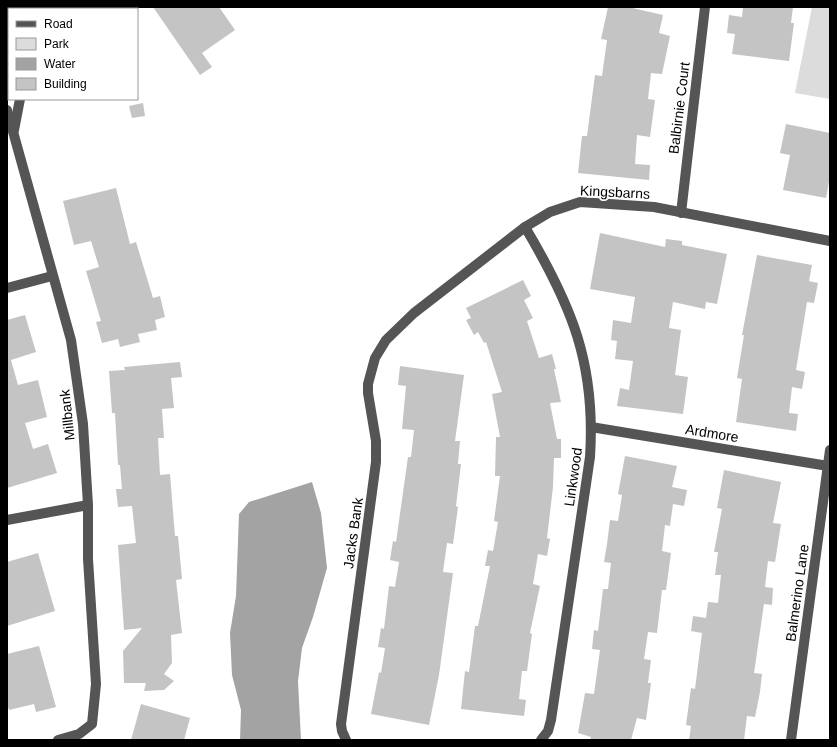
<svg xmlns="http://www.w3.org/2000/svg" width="837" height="747" viewBox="0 0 837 747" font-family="Helvetica,sans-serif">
<rect width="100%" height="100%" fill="#fff"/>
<polygon fill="#dcdcdc" points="812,7 830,7 830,99 795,93"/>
<polygon fill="#a3a3a3" points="312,482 321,513 327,568 313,617 302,648 298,681 301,740 240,740 241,710 232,675 230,633 236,596 239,514 249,502"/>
<g fill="#c4c4c4">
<polygon points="153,7 219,7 235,30 202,53 212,67 200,75"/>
<polygon points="608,7 628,7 663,15 659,33 670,36 662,74 651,73 648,99 655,100 650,137 637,135 635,164 650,165 649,180 578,173 582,136 587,136 595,75 602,76 607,40 601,39"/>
<polygon points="743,7 793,7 791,23 794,23 789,61 732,54 735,34 727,33 729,15 742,17"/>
<polygon points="143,103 145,116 132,118 129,106"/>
<polygon points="786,124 830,133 830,176 826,198 783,190 790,155 780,153"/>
<polygon points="116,188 130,244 136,242 153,298 160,296 165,317 155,320 157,330 138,334 140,342 120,347 118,339 102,343 96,322 101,321 86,271 99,267 91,241 74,245 63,201"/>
<polygon points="600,233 665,247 666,239 682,241 682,245 727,254 717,304 706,302 705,309 673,302 669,328 681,330 675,375 688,377 683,414 617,406 620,388 629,390 633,361 615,359 617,341 611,340 613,320 631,323 635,297 590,289"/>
<polygon points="757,255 812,265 809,281 818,283 814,303 807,302 796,370 805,372 802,389 792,387 789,413 798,414 796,431 736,422 742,379 737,378 744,335 742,335"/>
<polygon points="523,280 531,296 524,300 533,318 527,321 539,358 552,354 556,369 554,369 561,402 550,403 557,439 561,439 561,458 554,458 553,487 547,538 550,539 547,556 538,554 533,584 540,586 530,633 532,634 527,671 522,671 519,699 526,700 524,716 461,709 465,671 469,672 475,626 478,626 490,566 485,566 488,550 493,551 498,522 494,521 500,476 495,476 496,437 500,437 492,394 502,392 486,342 484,343 478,332 474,335 466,320 471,318 466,308"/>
<polygon points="25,315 36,352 11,360 18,385 38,380 47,417 25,423 33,449 48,444 57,473 7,488 7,320"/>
<polygon points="180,362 182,377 171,378 174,408 162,409 164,438 158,438 160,475 170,474 175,536 178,536 182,579 176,580 182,633 171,635 172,663 164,674 174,681 164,690 144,691 146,683 124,683 123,651 142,628 124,630 118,545 136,543 132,506 118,507 116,489 122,489 120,465 118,465 115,413 112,413 109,371 125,370 124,367"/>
<polygon points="400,366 464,375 455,441 460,441 458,464 461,464 456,506 458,507 453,544 447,543 443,572 453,573 439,675 429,725 371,714 379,672 381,673 385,648 378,647 381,628 384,629 389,586 395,587 399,562 390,560 393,541 396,542 408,457 411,457 414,430 402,429 406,386 398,385"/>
<polygon points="625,456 677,466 672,487 687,490 684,506 673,504 670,526 665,525 662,551 671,553 666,590 662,590 657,633 648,632 644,659 651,660 648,683 651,683 646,720 637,718 631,740 590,740 591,737 578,733 585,693 594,694 600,650 592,649 594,630 598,631 603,589 608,589 611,563 604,562 607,544 610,520 618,521 622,495 618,494"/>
<polygon points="724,470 781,482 773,523 781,524 775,562 768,561 765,587 773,588 772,605 764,604 754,673 762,674 760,692 755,717 747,716 744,740 689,740 691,726 686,725 691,688 695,689 702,633 691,631 693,616 706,618 708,602 718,603 721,575 715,575 718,552 714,552 722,509 717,508"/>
<polygon points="38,553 55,611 7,626 7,562"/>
<polygon points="39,646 56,707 36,712 34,704 9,710 7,704 7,654"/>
<polygon points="141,704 190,718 184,740 131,740"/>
</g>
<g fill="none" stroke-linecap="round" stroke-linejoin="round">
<g stroke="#555" stroke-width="10">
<polyline points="49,9 51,7"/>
<polyline points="7,110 71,340 83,424 88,505 88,559 96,684 92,724 79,734 58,740"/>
<polyline points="14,130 20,99"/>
<polyline points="681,213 705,7"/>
<path d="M525,227C572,306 596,364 590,457L551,720L548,731L541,740"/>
<polyline points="7,288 52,276"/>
<polyline points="591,427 828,466"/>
<polyline points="7,520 88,505"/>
<polyline points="346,740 342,731 341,724 376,462 376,441 368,393 368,384 375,358 386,340 414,313 525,227 550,212 580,202 654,207 830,241"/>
<polyline points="791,740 830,450"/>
</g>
</g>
<g text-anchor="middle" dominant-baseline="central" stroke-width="3.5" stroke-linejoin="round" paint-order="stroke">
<g font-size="14" fill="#000" stroke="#fff">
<text transform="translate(679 108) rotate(-83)">Balbirnie Court</text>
<text transform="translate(615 192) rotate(3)">Kingsbarns</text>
<text transform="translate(67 415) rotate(-96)">Millbank</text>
<text transform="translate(712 433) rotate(9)">Ardmore</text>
<text transform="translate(573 477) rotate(-82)">Linkwood</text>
<text transform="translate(353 533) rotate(-82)">Jacks Bank</text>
<text transform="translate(797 593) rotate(-82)">Balmerino Lane</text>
</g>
</g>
<rect width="837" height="747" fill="none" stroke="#000000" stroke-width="16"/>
<rect x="8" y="8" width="130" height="92" fill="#ffffff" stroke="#999999"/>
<rect x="16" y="21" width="20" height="6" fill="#555555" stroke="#999999"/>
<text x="44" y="28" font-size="12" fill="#000000">Road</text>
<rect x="16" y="38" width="20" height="12" fill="#dcdcdc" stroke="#999999"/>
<text x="44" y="48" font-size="12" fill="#000000">Park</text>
<rect x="16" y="58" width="20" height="12" fill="#a3a3a3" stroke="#999999"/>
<text x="44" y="68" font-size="12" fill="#000000">Water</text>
<rect x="16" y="78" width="20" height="12" fill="#c4c4c4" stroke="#999999"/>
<text x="44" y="88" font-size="12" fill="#000000">Building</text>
</svg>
